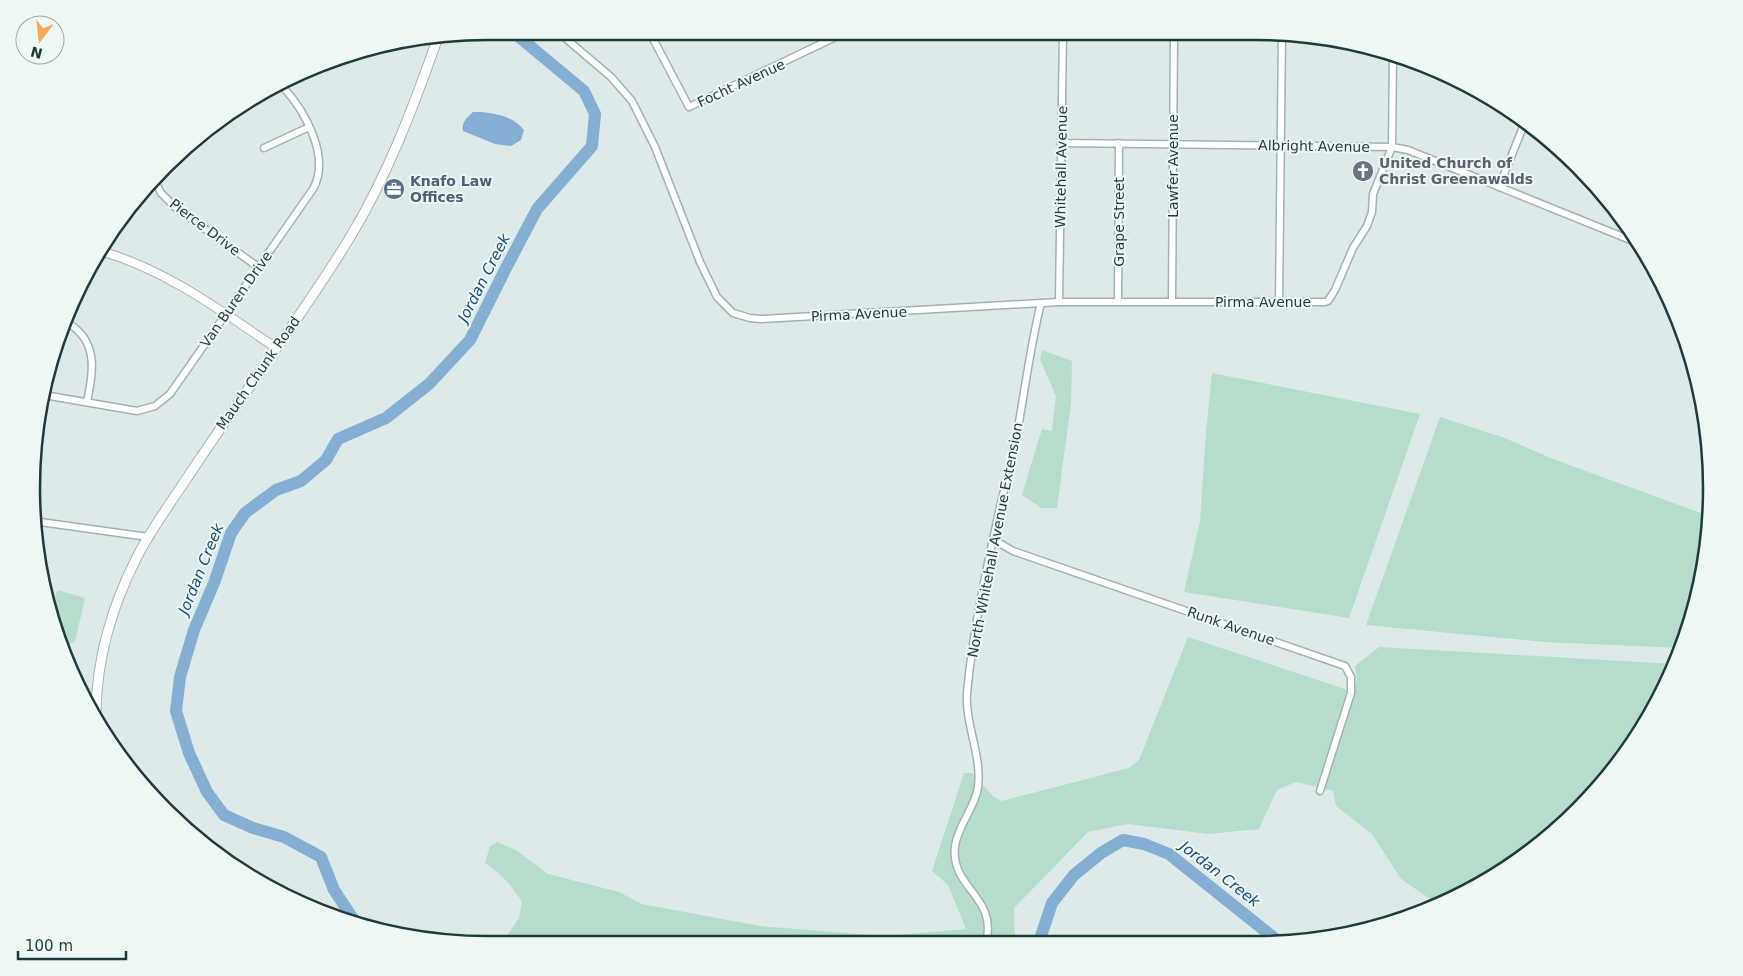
<svg xmlns="http://www.w3.org/2000/svg" width="1743" height="976" font-family="'DejaVu Sans',sans-serif">
  <style>
    .green { fill: #b6ddcc }
    .water { fill: #84afd2 }
    .lines { fill: none; stroke-linecap: round; stroke-linejoin: round }
    .river { stroke: #84afd2; stroke-width: 12 }
    .minor-casing { stroke: #a1b2b1; stroke-width: 9 }
    .tertiary-casing { stroke: #a1b2b1; stroke-width: 10 }
    .secondary-casing { stroke: #9db6b5; stroke-width: 11 }
    .minor { stroke: #fff; stroke-width: 6 }
    .tertiary { stroke: #fff; stroke-width: 8 }
    .secondary { stroke: #fff; stroke-width: 9 }
    .labels { text-anchor: middle; stroke-width: 4; stroke-linejoin: round; paint-order: stroke }
    .street-label { font-size: 14px; fill: #1f3a3b; stroke: #eff7f5 }
    .worship-label { font-size: 14px; font-weight: bold; fill: #5b616d; stroke: #eff7f5; text-anchor: start }
    .service-label { font-size: 14px; font-weight: bold; fill: #4e5e75; stroke: #eff7f5; text-anchor: start }
    .water-label { font-size: 15px; font-style: italic; fill: #184c78; stroke: #eff7f5 }
    .rim { fill: none; stroke: #1f3a3b; stroke-width: 2.5 }
  </style>
  <rect width="100%" height="100%" fill="#deeae9"/>
  <!-- green -->
  <g class="green">
    <polygon points="1042,350 1072,361 1071,403 1057,508 1041,508 1022,495 1042,429 1052,431 1056,396 1040,359"/>
    <polygon points="1212,373 1420,414 1349,618 1184,592 1200,521 1206,431"/>
    <polygon points="1440,417 1505,438 1553,459 1709,516 1708,548 1687,635 1681,648 1544,642 1366,625"/>
    <polygon points="58,590 85,598 75,642 62,646 52,601"/>
    <path d="M1188,637L1354,692L1357,681L1355,666L1379,647L1674,664L1650,717L1578,811L1509,868L1436,903L1401,879L1372,834L1336,806L1333,791L1296,782L1277,790L1259,829L1209,834L1128,824L1088,832L1014,908L1015,942L501,944L519,918L522,902C512,886 501,873 485,863L490,846L497,842L516,850L548,874L619,892L642,904L760,926L885,936L966,929L948,885L932,871L964,773H972L994,797L1002,801L1129,768L1139,760Z"/>
  </g>
  <!-- water -->
  <path class="water" d="M473,112C490,111 514,116 524,130L521,140L511,146L495,144L463,131C461,123 467,117 473,112Z"/>
  <g class="lines">
    <!-- river -->
    <g class="river">
      <polyline points="356,923 334,890 321,857 284,837 253,828 224,815 207,792 189,753 176,711 180,677 194,630 214,583 231,533 245,513 276,490 301,481 326,460 338,439 386,418 429,384 470,340 506,268 537,209 592,146 595,114 584,91 512,31"/>
      <polyline points="1039,942 1052,903 1074,875 1101,853 1123,840 1144,844 1169,854 1278,941"/>
    </g>
    <!-- minor casing -->
    <g class="minor-casing">
      <g id="minor">
        <polyline points="557,31 611,77 632,101 655,147 700,262 717,297 733,313 750,318 761,319 1059,302 1325,302 1328,301 1335,290 1353,248 1367,226 1372,212 1373,194 1392,147 1393,55"/>
        <polyline points="649,31 689,107 846,32"/>
        <polyline points="1061,143 1392,147 1408,150 1638,243"/>
        <polyline points="264,148 309,127"/>
        <polyline points="156,183 161,193 176,208 258,267"/>
        <polyline points="1499,187 1525,122"/>
        <polyline points="1118,301 1119,143"/>
        <polyline points="1172,301 1174,32"/>
        <polyline points="1059,302 1063,32"/>
        <polyline points="1279,302 1282,32"/>
        <path d="M68,323C99,342 93,372 87,402"/>
        <path d="M44,395L137,411L155,406L170,394L313,189C331,157 305,111 283,87"/>
        <polyline points="33,521 148,537"/>
        <polyline points="994,540 1013,551 1345,666 1351,677 1351,693 1320,791"/>
        <path d="M986,942C998,896 950,889 955,846C958,825 975,808 978,787C982,755 965,725 967,693C973,629 987,566 1001,503C1004,489 1009,474 1012,459C1023,408 1028,355 1041,303"/>
      </g>
    </g>
    <!-- tertiary casing -->
    <g class="tertiary-casing">
      <path id="tertiary" d="M101,251C166,270 220,310 276,348"/>
    </g>
    <!-- secondary casing -->
    <g class="secondary-casing">
      <path id="secondary" d="M96,711C97,658 113,604 137,557C154,524 177,494 197,463C247,388 302,316 349,239C387,177 413,108 437,40"/>
    </g>
    <!-- minor -->
    <use href="#minor" class="minor"/>
    <!-- tertiary -->
    <use href="#tertiary" class="tertiary"/>
    <!-- secondary -->
    <use href="#secondary" class="secondary"/>
  </g>
  <!-- icons -->
  <defs>
    <g id="church-disc" transform="scale(1.125)"><circle r="9.5" fill="#6b7280" stroke="#eff7f5"/><path d="M-1.2-6h2.4v3.5h3.3v2.4h-3.3V6h-2.4V-.1h-3.3v-2.4h3.3Z" fill="#fff"/></g>
    <g id="office-disc" transform="scale(1.125)"><circle r="9.5" fill="#5c6f8a" stroke="#eff7f5"/><path d="M-6-3h4V-5.5h4V-3h4V5H-6ZM-1-4.5V-3h2v-1.5ZM-6 0V1H6V0Z" fill="#fff"/></g>
  </defs>
  <g fill-rule="evenodd">
    <use href="#church-disc" x="1363" y="171"/>
    <use href="#office-disc" x="394" y="189"/>
  </g>
  <g class="labels">
    <!-- street labels -->
    <g class="street-label">
      <text transform="translate(741 83) rotate(-25)" y="5">Focht Avenue</text>
      <text transform="translate(1314 146) rotate(1)" y="5">Albright Avenue</text>
      <text transform="translate(1173 166) rotate(-90)" y="5">Lawfer Avenue</text>
      <text transform="translate(1061 167) rotate(-89)" y="5">Whitehall Avenue</text>
      <text transform="translate(1119 222) rotate(-90)" y="5">Grape Street</text>
      <text transform="translate(205 227) rotate(37)" y="5">Pierce Drive</text>
      <text transform="translate(236 299) rotate(-55)" y="5">Van Buren Drive</text>
      <text x="1263" y="307">Pirma Avenue</text>
      <text transform="translate(859 314) rotate(-3)" y="5">Pirma Avenue</text>
      <text transform="translate(258 373) rotate(-55)" y="5">Mauch Chunk Road</text>
      <text transform="translate(995 540) rotate(-79)" y="5">North Whitehall Avenue Extension</text>
      <text transform="translate(1231 626) rotate(19)" y="5">Runk Avenue</text>
    </g>
    <!-- worship labels -->
    <g class="worship-label">
      <text x="1379" y="168">United Church of<tspan x="1379" dy="16">Christ Greenawalds</tspan></text>
    </g>
    <!-- service labels -->
    <g class="service-label">
      <text x="410" y="186">Knafo Law<tspan x="410" dy="16">Offices</tspan></text>
    </g>
    <!-- water labels -->
    <g class="water-label">
      <text transform="translate(484 278) rotate(-63)" y="5">Jordan Creek</text>
      <text transform="translate(201 569) rotate(-68)" y="5">Jordan Creek</text>
      <text transform="translate(1220 874) rotate(38)" y="5">Jordan Creek</text>
    </g>
  </g>
  <!-- crop -->
  <path d="M0 0H1743V976H0ZM488 40H1255A448 448 0 0 1 1703 488V488A448 448 0 0 1 1255 936H488A448 448 0 0 1 40 488V488A448 448 0 0 1 488 40Z" fill="#eff7f5" fill-rule="evenodd"/>
  <path class="rim" d="M488 40H1255A448 448 0 0 1 1703 488V488A448 448 0 0 1 1255 936H488A448 448 0 0 1 40 488V488A448 448 0 0 1 488 40Z"/>
  <!-- north arrow -->
  <g transform="translate(40 40) rotate(195)"><circle r="24" fill="#eff7f5" stroke="#9cabab"/>
  <path d="M0-4L9 19L0 12L-9 19Z" fill="#f6a951"/>
  <text y="-8" font-size="14" font-weight="bold" text-anchor="middle" fill="#1f3a3b">N</text>
  </g>
  <!-- scale -->
  <path d="M18 951v8h108v-8" fill="none" stroke="#1f3a3b" stroke-width="2.5"/>
  <text x="25" y="951" font-size="15" fill="#1f3a3b" stroke="#eff7f5" stroke-width="4" paint-order="stroke">100 m</text>
</svg>
